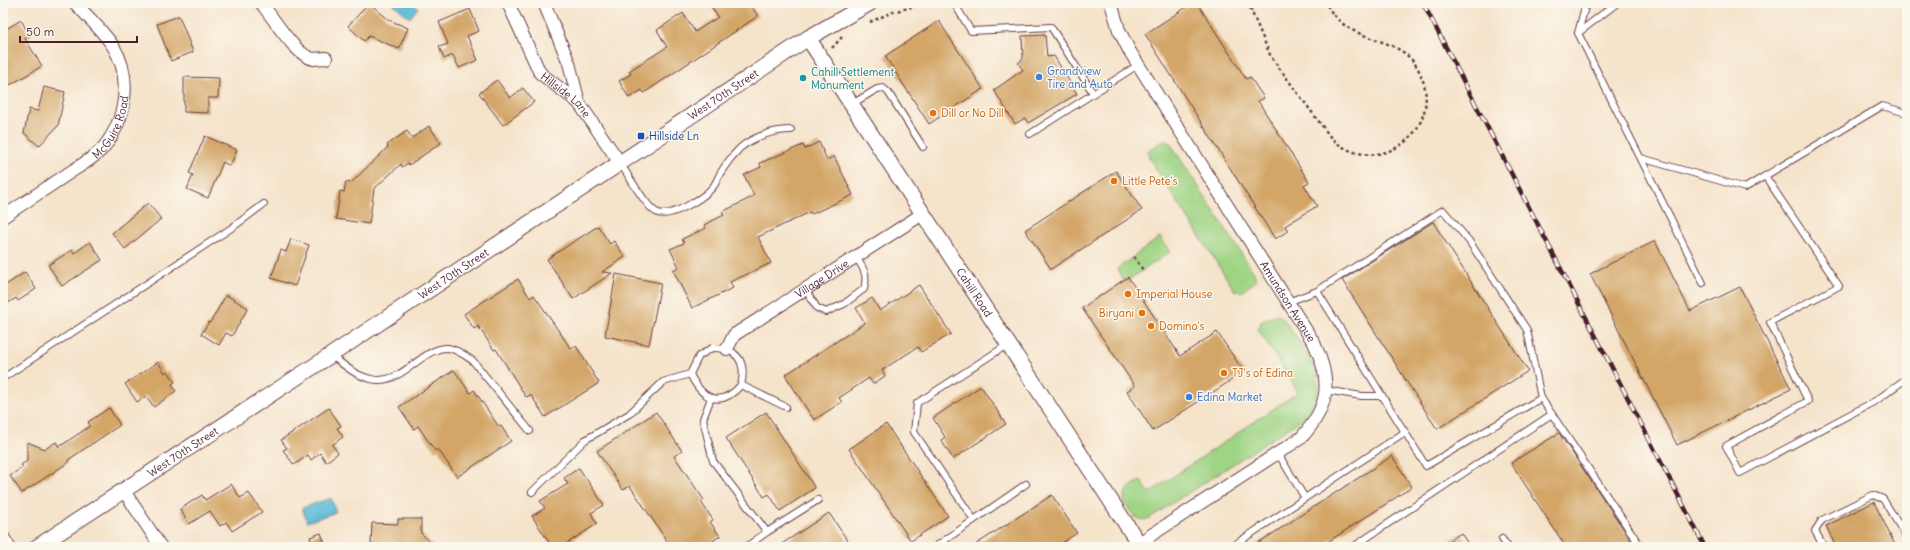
<svg xmlns="http://www.w3.org/2000/svg" width="1910" height="550" font-family="Delius,sans-serif">
  <style>
    .green { fill: #9fd485; stroke: #747a58 }
    .water { fill: #59bad8; stroke: #526c82 }
    .building { fill: #d3a667 }
    .lines { fill: none; stroke-linecap: round; stroke-linejoin: round }
    .service-casing { stroke: #643c43; stroke-width: 8 }
    .minor-casing { stroke: #643c43; stroke-width: 14 }
    .tertiary-casing { stroke: #643c43; stroke-width: 17 }
    .path { stroke: #643c43; stroke-width: 2.5; stroke-dasharray: 3 3; stroke-linecap: butt }
    .service { stroke: #fff; stroke-width: 6 }
    .minor { stroke: #fff; stroke-width: 12 }
    .tertiary { stroke: #fff; stroke-width: 15 }
    .rail-casing { stroke: #4a1f2b; stroke-width: 4.5 }
    .rail { stroke: #fbf7ec; stroke-width: 3; stroke-dasharray: 9; stroke-linecap: butt }
    .shop-dot { fill: #3f7fe0; stroke: #fbf7ec; stroke-width: 1.5 }
    .culture-dot { fill: #0f9aa8; stroke: #fbf7ec; stroke-width: 1.5 }
    .food-dot { fill: #e8710a; stroke: #fbf7ec; stroke-width: 1.5 }
    .transit-dot { fill: #1a4fb4; stroke: #fbf7ec; stroke-width: 1.5 }
    .labels { text-anchor: middle; stroke-width: 3; stroke-linejoin: round; paint-order: stroke }
    .shop-label { font-size: 11px; fill: #366cbe; stroke: #fbf7ec; text-anchor: start }
    .culture-label { font-size: 11px; fill: #0d838f; stroke: #fbf7ec; text-anchor: start }
    .street-label { font-size: 11px; fill: #4a1f2b; stroke: #fbf7ec }
    .food-label { font-size: 11px; fill: #c56008; stroke: #fbf7ec; text-anchor: start }
    .transit-label { font-size: 11px; fill: #164399; stroke: #fbf7ec; text-anchor: start }
  </style>
  <rect width="100%" height="100%" fill="#fbf7ec"/>
  <filter id="ink" filterUnits="userSpaceOnUse"><feTurbulence type="fractalNoise" baseFrequency=".025" numOctaves="2"/><feDisplacementMap in="SourceGraphic" scale="8" xChannelSelector="R" yChannelSelector="G"/><feConvolveMatrix kernelMatrix="1 2 1 2 8 2 1 2 1" color-interpolation-filters="sRGB"/></filter>
  <filter id="wash" filterUnits="userSpaceOnUse"><feTurbulence type="fractalNoise" baseFrequency=".012" numOctaves="4" result="noise"/><feDisplacementMap in="SourceGraphic" scale="16" xChannelSelector="R" yChannelSelector="G"/><feGaussianBlur stdDeviation="0.9" result="paint"/><feColorMatrix in="noise" values="0 0 0 0 0 0 0 0 0 0 0 0 0 0 0 0 0 1.4 0 .05"/><feComposite in="paint" operator="in"/></filter>
  <g filter="url(#wash)">
    <rect width="100%" height="100%" fill="#f5e3ca"/>
    <!-- green -->
    <g class="green">
      <polygon points="1165,141 1170,143 1254,273 1256,281 1241,292 1235,291 1149,158 1148,151 1161,142"/>
      <polygon points="1160,237 1170,252 1129,280 1123,280 1117,269"/>
      <path d="M1276,314L1283,318C1304,350 1339,386 1301,420L1148,519C1135,522 1130,511 1124,501C1124,489 1132,486 1141,480L1149,493L1298,392L1258,329L1261,322Z"/>
    </g>
    <!-- water -->
    <g class="water">
      <polygon points="392,3 412,3 418,8 410,18"/>
      <polygon points="331,498 336,512 307,522 302,508"/>
    </g>
    <g id="blocks">
      <!-- building -->
      <g class="building">
        <polygon points="369,3 389,20 408,28 399,49 369,36 364,41 348,26"/>
        <polygon points="709,3 749,3 758,16 644,93 642,90 629,98 619,81 631,74 629,71 667,47 657,30 683,13 695,32 718,17"/>
        <polygon points="1193,3 1197,3 1246,79 1250,77 1264,98 1258,101 1309,182 1304,185 1317,206 1285,226 1288,231 1275,239 1145,34"/>
        <polygon points="470,9 479,31 467,36 478,60 459,68 453,55 444,59 439,47 448,44 439,22"/>
        <polygon points="179,16 193,52 171,61 157,24"/>
        <polygon points="21,20 30,36 25,39 42,66 10,85 3,74 3,31"/>
        <polygon points="939,21 983,89 929,124 885,56"/>
        <polygon points="1045,35 1047,57 1054,56 1077,94 1028,123 1025,118 1015,124 994,90 1023,70 1018,63 1023,59 1022,36"/>
        <polygon points="184,77 219,78 218,98 208,98 208,113 184,112"/>
        <polygon points="497,80 510,98 523,88 534,102 503,125 479,93"/>
        <polygon points="44,87 65,92 58,126 39,146 24,133 29,109 38,111"/>
        <polygon points="429,126 441,143 409,165 408,163 402,167 401,164 374,189 369,224 336,219 340,191 344,192 346,182 351,183 388,147 387,145 407,131 412,138"/>
        <polygon points="205,136 237,150 230,166 223,162 208,198 187,189 193,175 189,173"/>
        <polygon points="819,142 827,160 834,156 853,195 812,214 810,212 758,237 771,263 730,282 733,288 692,308 673,270 679,267 670,249 684,243 682,239 706,228 704,225 724,215 722,212 754,196 744,175 761,167 760,163 803,145 805,149"/>
        <polygon points="1116,171 1142,210 1051,269 1025,230"/>
        <polygon points="148,203 161,219 125,249 112,233"/>
        <polygon points="1433,222 1528,371 1437,429 1342,280"/>
        <polygon points="598,226 610,244 614,241 625,257 602,272 612,273 573,299 547,259"/>
        <polygon points="291,239 309,245 295,286 271,278 281,250 286,252"/>
        <polygon points="1655,241 1690,311 1740,287 1791,389 1677,445 1590,274"/>
        <polygon points="90,242 102,260 62,286 48,265 72,250 74,253"/>
        <polygon points="25,272 36,289 18,301 16,298 3,306 3,287"/>
        <polygon points="616,274 661,283 649,345 605,336"/>
        <polygon points="1128,277 1180,356 1217,332 1244,372 1153,431 1127,391 1135,386 1082,308"/>
        <polygon points="518,279 530,298 534,295 571,349 576,346 599,383 545,417 531,395 526,397 496,349 494,350 478,326 474,329 464,314"/>
        <polygon points="919,285 951,334 921,352 918,347 882,370 885,376 873,384 869,378 839,398 842,402 814,420 785,375 865,323 856,308 872,298 880,311"/>
        <polygon points="226,295 248,308 232,336 226,333 219,345 201,334 209,322 210,323"/>
        <polygon points="158,362 165,373 168,371 175,382 172,384 176,391 154,407 146,396 137,402 125,384"/>
        <polygon points="454,370 470,393 474,390 499,427 501,426 511,441 457,477 438,449 435,451 418,426 414,429 399,407"/>
        <polygon points="981,386 1006,424 953,459 941,440 945,437 933,418"/>
        <polygon points="109,408 120,425 68,460 69,462 22,493 10,476 23,467 21,465 27,461 27,442 45,449 56,442 59,447 90,426 88,422"/>
        <polygon points="329,408 341,426 337,428 343,437 332,445 338,453 326,462 320,453 311,460 308,455 294,465 283,450 287,448 281,440"/>
        <polygon points="656,412 682,451 674,456 704,500 701,502 713,520 710,522 720,536 704,547 671,547 630,486 623,490 597,451"/>
        <polygon points="766,412 815,488 780,511 769,494 764,497 726,438"/>
        <polygon points="886,424 948,516 911,541 849,449"/>
        <polygon points="1559,433 1620,524 1635,547 1566,547 1511,463"/>
        <polygon points="1392,456 1412,487 1320,547 1252,547"/>
        <polygon points="579,468 604,505 591,513 597,524 561,547 552,547 532,516 545,508 540,501 568,484 564,478"/>
        <polygon points="231,484 240,498 249,493 262,512 232,531 226,522 220,526 210,511 189,524 180,509 202,495 205,500"/>
        <polygon points="1052,495 1077,533 1056,547 972,547"/>
        <polygon points="1874,502 1896,547 1836,547 1826,526"/>
        <polygon points="829,513 852,547 777,547"/>
        <polygon points="398,519 421,519 421,533 434,547 380,547 380,545 371,545 372,523 398,524"/>
        <polygon points="321,533 326,547 313,547 310,537"/>
        <polygon points="1461,533 1470,547 1439,547"/>
      </g>
    </g>
  </g>
  <g filter="url(#ink)">
    <use href="#blocks" fill-opacity="0" stroke="#643c43" stroke-width="1"/>
    <g class="lines">
      <!-- service casing -->
      <g class="service-casing">
        <g id="service">
          <polyline points="954,3 971,31 1051,27 1093,93"/>
          <polyline points="1586,3 1578,33 1703,283"/>
          <polyline points="1578,33 1617,3"/>
          <polyline points="852,104 877,89 883,88 888,92 923,147"/>
          <polyline points="1030,134 1138,65"/>
          <polyline points="1641,158 1745,188 1882,106 1907,113"/>
          <path d="M620,163C628,174 645,206 656,212C669,220 703,198 712,188C716,184 718,177 721,172C726,164 733,155 740,148C753,137 773,130 791,130"/>
          <polyline points="1765,176 1839,286 1770,322 1808,401 1726,446 1740,473 1877,400 1907,378"/>
          <path d="M805,289L817,308L826,312L844,304L864,289C868,275 864,269 856,257"/>
          <polyline points="1317,291 1443,210 1469,241 1527,330 1541,398"/>
          <polyline points="1288,302 1317,291 1426,466 1541,398 1641,547"/>
          <path d="M712,348C737,347 747,362 741,385C720,409 702,399 690,374L699,356Z"/>
          <path d="M332,356C344,365 356,376 371,379C402,387 421,347 448,348C457,349 466,356 473,361L530,431"/>
          <polyline points="3,378 233,227 264,204"/>
          <polyline points="741,385 786,407"/>
          <polyline points="1325,390 1362,396 1382,396"/>
          <polyline points="711,398 703,419 713,461 767,532 746,547"/>
          <polyline points="1277,452 1305,498"/>
          <polyline points="532,492 585,440 629,414 663,382 690,374"/>
          <polyline points="974,520 914,432 917,403 1007,345"/>
          <polyline points="767,532 818,500"/>
          <polyline points="1502,539 1508,547"/>
          <polyline points="935,547 1026,484"/>
          <polyline points="1231,547 1405,432"/>
          <polyline points="1353,547 1552,414"/>
          <polyline points="1824,547 1815,531 1822,520 1873,495 1883,499 1907,538"/>
        </g>
      </g>
      <!-- minor casing -->
      <g class="minor-casing">
        <g id="minor">
          <path d="M261,3C273,17 296,57 314,59C317,59 322,58 326,58"/>
          <path id="s1" d="M508,3L540,73L579,103L620,163"/>
          <polyline points="544,3 569,63 579,103"/>
          <path id="s2" d="M1111,3L1119,30L1129,50L1314,343C1332,381 1330,406 1301,438L1139,543"/>
          <path id="s3" d="M3,217C25,202 47,188 69,173C80,166 94,158 103,148C126,120 133,78 113,46C102,30 88,17 75,3"/>
          <path id="s4" d="M727,349L734,335L924,213"/>
          <polyline points="124,491 161,547"/>
          <polyline points="3,537 9,547"/>
        </g>
      </g>
      <!-- tertiary casing -->
      <g class="tertiary-casing">
        <g id="tertiary">
          <path id="s5" d="M808,38L1141,547"/>
          <path id="s6" d="M37,547L331,355L808,38L870,3"/>
        </g>
      </g>
      <!-- path -->
      <g class="path">
        <path d="M1248,3L1271,57L1331,138C1378,182 1446,130 1420,73C1401,30 1349,49 1326,3"/>
        <polyline points="870,22 893,12 926,3"/>
        <polyline points="832,48 842,37"/>
        <polyline points="1134,257 1143,270"/>
      </g>
      <!-- service -->
      <use href="#service" class="service"/>
      <!-- minor -->
      <use href="#minor" class="minor"/>
      <!-- tertiary -->
      <use href="#tertiary" class="tertiary"/>
      <!-- rail casing -->
      <g class="rail-casing">
        <polyline id="rail" points="1423,3 1705,547"/>
      </g>
      <!-- rail -->
      <use href="#rail" class="rail"/>
    </g>
  </g>
  <!-- markers -->
  <g class="shop-dot">
    <circle cx="1039" cy="77" r="4"/>
    <circle cx="1189" cy="397" r="4"/>
  </g>
  <circle class="culture-dot" cx="803" cy="78" r="4"/>
  <g class="food-dot">
    <circle cx="933" cy="113" r="4"/>
    <circle cx="1114" cy="181" r="4"/>
    <circle cx="1128" cy="294" r="4"/>
    <circle cx="1142" cy="313" r="4"/>
    <circle cx="1151" cy="326" r="4"/>
    <circle cx="1224" cy="373" r="4"/>
  </g>
  <rect class="transit-dot" x="637" y="132" width="8" height="8" rx="2"/>
  <g class="labels">
    <!-- shop labels -->
    <g class="shop-label">
      <text x="1047" y="75">Grandview<tspan x="1047" dy="13">Tire and Auto</tspan></text>
      <text x="1197" y="401">Edina Market</text>
    </g>
    <!-- culture labels -->
    <g class="culture-label">
      <text x="811" y="76">Cahill Settlement<tspan x="811" dy="13">Monument</tspan></text>
    </g>
    <!-- street labels -->
    <g class="street-label">
      <text dy="4" stroke="none"><textPath href="#s6" startOffset="822">West 70th Street</textPath></text>
      <text dy="4" stroke="none"><textPath href="#s1" startOffset="111">Hillside Lane</textPath></text>
      <text dy="4" stroke="none"><textPath href="#s3" startOffset="144">McGuire Road</textPath></text>
      <text dy="4" stroke="none"><textPath href="#s6" startOffset="498">West 70th Street</textPath></text>
      <text dy="4" stroke="none"><textPath href="#s4" startOffset="120">Village Drive</textPath></text>
      <text dy="4" stroke="none"><textPath href="#s5" startOffset="304">Cahill Road</textPath></text>
      <text dy="4" stroke="none"><textPath href="#s2" startOffset="348">Amundson Avenue</textPath></text>
      <text dy="4" stroke="none"><textPath href="#s6" startOffset="174">West 70th Street</textPath></text>
    </g>
    <!-- food labels -->
    <g class="food-label">
      <text x="941" y="117">Dill or No Dill</text>
      <text x="1122" y="185">Little Pete's</text>
      <text x="1136" y="298">Imperial House</text>
      <text x="1134" y="317" text-anchor="end">Biryani</text>
      <text x="1159" y="330">Domino's</text>
      <text x="1232" y="377">TJ's of Edina</text>
    </g>
    <!-- transit labels -->
    <g class="transit-label">
      <text x="649" y="140">Hillside Ln</text>
    </g>
  </g>
  <!-- margin -->
  <rect width="1910" height="550" fill="none" stroke="#fbf7ec" stroke-width="16"/>
  <!-- scale -->
  <path d="M20 36v6h117v-6" fill="none" stroke="#4a1f2b" stroke-width="2"/>
  <text x="26" y="36" font-size="12" fill="#4a1f2b" stroke="#fbf7ec" stroke-width="3" paint-order="stroke">50 m</text>
</svg>
